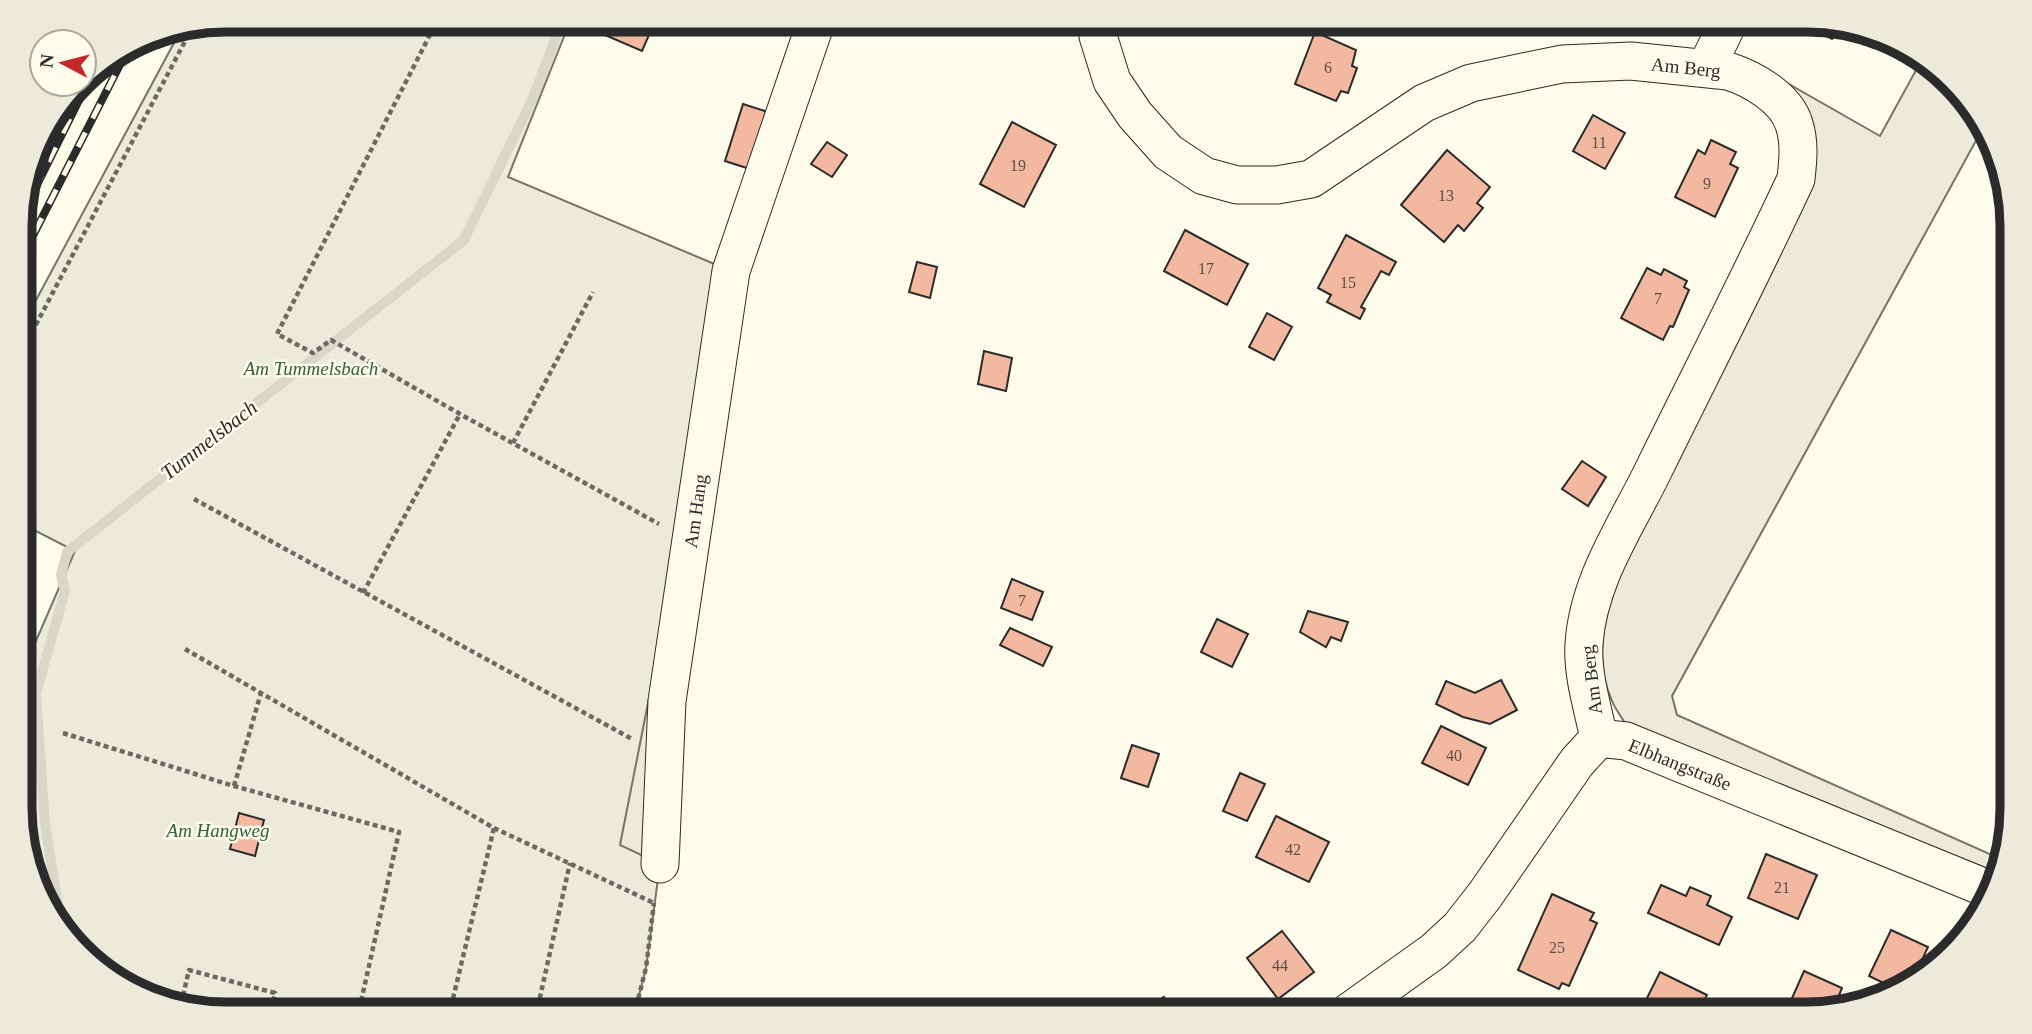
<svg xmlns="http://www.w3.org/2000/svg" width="2032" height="1034" font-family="'Times New Roman',serif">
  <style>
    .green { fill: #ecebdb; stroke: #74746e; stroke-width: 2 }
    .parking { fill: #eceadb; stroke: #74746e; stroke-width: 2 }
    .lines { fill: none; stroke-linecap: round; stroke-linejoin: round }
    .stream { stroke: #d8d7c9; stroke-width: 10 }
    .building { fill: #f2b8a0; stroke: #2b2b2b; stroke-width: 2 }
    .minor-casing { stroke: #2b2b2b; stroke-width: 39 }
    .path { stroke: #6a6964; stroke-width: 4.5; stroke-dasharray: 5 3.5; stroke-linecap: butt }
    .minor { stroke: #fdfbea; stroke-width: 37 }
    .rail-casing { stroke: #2b2b2b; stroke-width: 8 }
    .rail { stroke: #fdfbea; stroke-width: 5; stroke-dasharray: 16; stroke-linecap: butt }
    .labels { text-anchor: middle; stroke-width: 5; stroke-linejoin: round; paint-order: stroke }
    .number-label { font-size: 16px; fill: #5d4e48 }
    .street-label { font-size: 19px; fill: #2b2b2b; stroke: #fdfbea }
    .park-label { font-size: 19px; font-style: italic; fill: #34623c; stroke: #fdfbea }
    .water-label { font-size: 21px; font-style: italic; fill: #2b2b2b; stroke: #fdfbea }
    .rim { fill: none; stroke: #2b2b2b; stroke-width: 9 }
  </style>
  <rect width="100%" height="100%" fill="#fdfbea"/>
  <!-- green -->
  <g class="green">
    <polygon points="226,19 571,19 508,177 731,271 660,864 646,968 634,1015 226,1015 134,993 54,923 21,836 21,671 23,671 75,551 20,523 20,330 182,28"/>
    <path d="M1921,61L1978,111L1984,126L1672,696L1677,715L2001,859L1998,873L1626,725C1622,717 1615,709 1612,701C1591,654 1607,606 1626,561L1796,219L1787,83L1880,136Z"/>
  </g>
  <!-- parking -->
  <polygon class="parking" points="649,698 667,701 660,864 620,845"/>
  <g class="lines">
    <!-- stream -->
    <polyline class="stream" points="62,930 45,824 36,693 65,591 61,575 67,552 464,240 532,100 563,19"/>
  </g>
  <!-- building -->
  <g class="building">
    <polygon points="579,19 656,19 642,51 577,23"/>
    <polygon points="1202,19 1244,19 1238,34"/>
    <polygon points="1274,19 1296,19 1290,33 1271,26"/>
    <polygon points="1793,19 1806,19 1838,27 1832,39"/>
    <polygon points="1315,32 1356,50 1352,66 1357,68 1348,93 1341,91 1336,101 1295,84"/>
    <polygon points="743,104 774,114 756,171 725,161"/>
    <polygon points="1593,115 1625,133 1605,169 1573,151"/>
    <polygon points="1012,122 1056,145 1024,207 980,184"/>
    <polygon points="1711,140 1736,152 1730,164 1738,168 1715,217 1675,197 1698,150 1705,154"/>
    <polygon points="827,142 847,155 832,177 811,164"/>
    <polygon points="1447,150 1490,187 1477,203 1483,208 1464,231 1458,225 1444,242 1401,205"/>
    <polygon points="1185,230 1248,264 1227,305 1164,271"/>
    <polygon points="1346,235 1396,262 1389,275 1381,271 1361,307 1365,309 1360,319 1327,302 1331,295 1318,288"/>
    <polygon points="917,262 937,267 930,298 909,292"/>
    <polygon points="1647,268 1661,275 1664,269 1687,281 1684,287 1689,290 1673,327 1670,326 1663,340 1621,318"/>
    <polygon points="1267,313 1292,327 1274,360 1249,347"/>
    <polygon points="984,351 1012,358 1006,391 978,384"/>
    <polygon points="1582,461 1606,477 1588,506 1562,489"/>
    <polygon points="1012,579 1043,592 1032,620 1001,608"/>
    <polygon points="1308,611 1348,622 1341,641 1331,637 1326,647 1300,632"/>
    <polygon points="1217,619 1248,634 1232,667 1201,652"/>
    <polygon points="1010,628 1052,647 1043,666 1000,645"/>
    <polygon points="1501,680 1517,710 1490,724 1463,717 1436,704 1446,681 1475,693"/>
    <polygon points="1441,726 1486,748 1468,785 1422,763"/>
    <polygon points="1132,745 1159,754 1148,787 1121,778"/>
    <polygon points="1240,773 1265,784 1247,821 1223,811"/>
    <polygon points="239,813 264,820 255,856 230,849"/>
    <polygon points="1276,816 1329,842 1309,882 1256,857"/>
    <polygon points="1766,854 1817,875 1798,919 1748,898"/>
    <polygon points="1661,885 1686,896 1690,887 1711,896 1707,905 1732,917 1719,945 1648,913"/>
    <polygon points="1552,894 1594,913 1590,920 1597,923 1569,986 1562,983 1559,989 1518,970"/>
    <polygon points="1891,930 1928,947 1911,984 1896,989 1869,976"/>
    <polygon points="1282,931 1314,972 1278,999 1247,958"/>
    <polygon points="1804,971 1842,988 1833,1010 1819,1014 1785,1014"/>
    <polygon points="1660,972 1707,995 1697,1014 1639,1014"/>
    <polygon points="1164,997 1175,1014 1136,1015"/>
  </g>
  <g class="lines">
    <!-- minor casing -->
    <g class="minor-casing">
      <g id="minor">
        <path d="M1097,19L1098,36L1112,81L1135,115L1168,152L1204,176L1237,185H1277L1311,179L1424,103L1471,83L1562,64L1631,61L1728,71C1753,79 1786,98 1794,124C1800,142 1798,161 1796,179C1750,278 1700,375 1652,473C1625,528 1588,581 1584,644C1582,675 1593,709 1599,738"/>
        <polyline points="1706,68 1730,19"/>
        <polyline points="1599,738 1626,741 1993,891"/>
        <polyline points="660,864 667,701 731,271 817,19"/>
        <polyline points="1346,1014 1434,951 1460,927 1485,895 1577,762 1599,738"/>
      </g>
    </g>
    <!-- path -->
    <g class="path">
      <polyline points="438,19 277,334 313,353 331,340 460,414 659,524"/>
      <polyline points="20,355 193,26"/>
      <polyline points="513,443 593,292"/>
      <polyline points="194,499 632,739"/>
      <polyline points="363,593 460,414"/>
      <polyline points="185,649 494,828 654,903"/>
      <polyline points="63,733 234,786 399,832 358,1015"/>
      <polyline points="234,786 261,693"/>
      <polyline points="181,1004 189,970 275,993 270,1015"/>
      <polyline points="449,1015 494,828"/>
      <polyline points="536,1015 570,863"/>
      <polyline points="634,1015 646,968 654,903"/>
    </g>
    <!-- minor -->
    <use href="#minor" class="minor"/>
    <!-- rail casing -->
    <g class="rail-casing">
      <g id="rail">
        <polyline points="20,219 96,66"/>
        <polyline points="20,261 130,45"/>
      </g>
    </g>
    <!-- rail -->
    <use href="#rail" class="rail"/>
  </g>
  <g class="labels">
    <!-- number labels -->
    <g class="number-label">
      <text x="1328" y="73">6</text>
      <text x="1599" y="148">11</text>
      <text x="1018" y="171">19</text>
      <text x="1707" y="189">9</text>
      <text x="1446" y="201">13</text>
      <text x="1206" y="274">17</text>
      <text x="1348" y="288">15</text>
      <text x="1658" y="304">7</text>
      <text x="1022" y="606">7</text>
      <text x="1454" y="761">40</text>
      <text x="1293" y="855">42</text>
      <text x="1782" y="893">21</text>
      <text x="1557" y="953">25</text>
      <text x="1280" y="971">44</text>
    </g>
    <!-- street labels -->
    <g class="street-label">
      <text transform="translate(1686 67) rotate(6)" y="7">Am Berg</text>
      <text transform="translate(695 511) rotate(-82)" y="7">Am Hang</text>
      <text transform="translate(1591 680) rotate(-97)" y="7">Am Berg</text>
      <text transform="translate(1680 764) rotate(22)" y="7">Elbhangstraße</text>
    </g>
    <!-- park labels -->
    <g class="park-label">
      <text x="311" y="375">Am Tummelsbach</text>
      <text x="218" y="837">Am Hangweg</text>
    </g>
    <!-- water labels -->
    <g class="water-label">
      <text transform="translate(209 440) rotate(-38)" y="7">Tummelsbach</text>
    </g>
  </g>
  <!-- crop -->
  <path d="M0 0H2032V1034H0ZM226 32H1806A194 194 0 0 1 2000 226V808A194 194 0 0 1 1806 1002H226A194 194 0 0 1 32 808V226A194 194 0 0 1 226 32Z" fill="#eceadb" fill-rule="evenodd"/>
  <path class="rim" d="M226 32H1806A194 194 0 0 1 2000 226V808A194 194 0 0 1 1806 1002H226A194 194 0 0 1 32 808V226A194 194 0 0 1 226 32Z"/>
  <!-- north arrow -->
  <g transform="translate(63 63) rotate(277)"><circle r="33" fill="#fdfbea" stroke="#a9a89e" stroke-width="2"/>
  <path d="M0-5L12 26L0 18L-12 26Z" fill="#c62828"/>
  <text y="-10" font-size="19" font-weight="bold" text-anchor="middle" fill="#2b2b2b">N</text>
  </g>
</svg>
